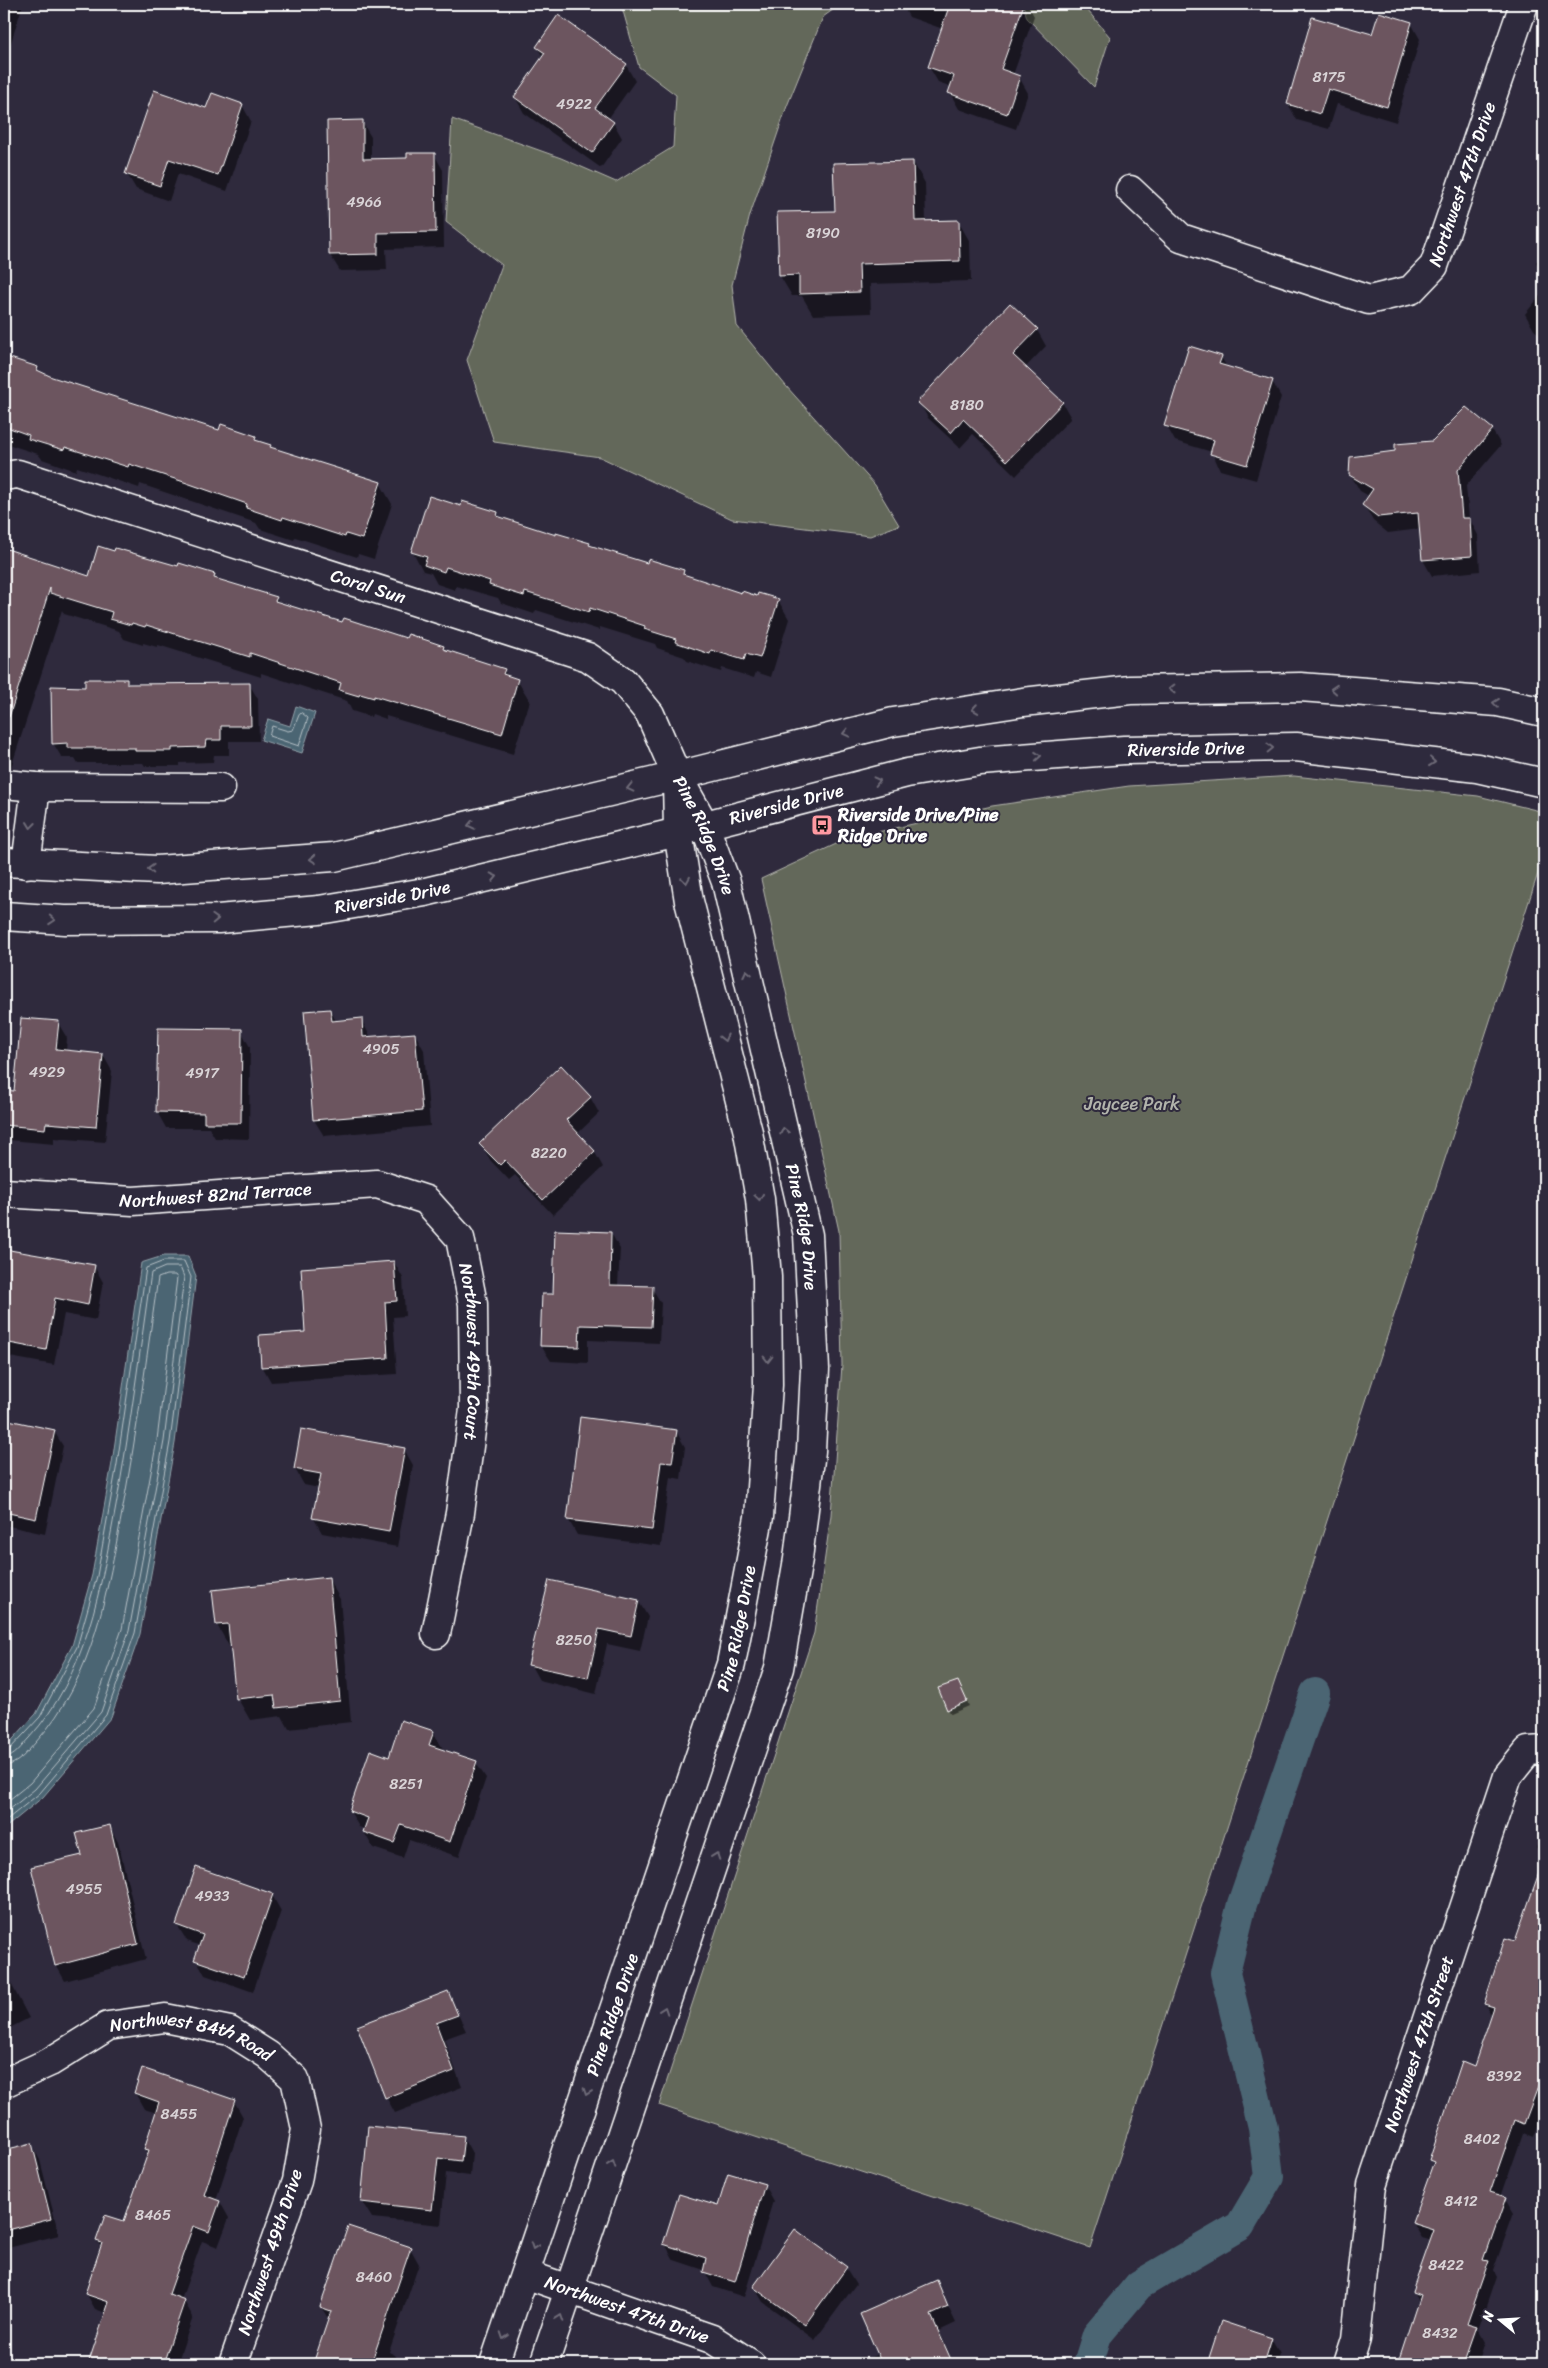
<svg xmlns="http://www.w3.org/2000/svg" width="1548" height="2368" font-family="Sriracha,sans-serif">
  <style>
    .green { fill: #64685a; stroke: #b2b4ac }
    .water { fill: #4b6573; stroke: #93a3ab }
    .shadow { fill: #0007 }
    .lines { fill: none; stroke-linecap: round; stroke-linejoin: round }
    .shore { stroke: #b7c1c7; stroke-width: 1 }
    .canal { stroke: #4b6573; stroke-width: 30 }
    .building { fill: #6c545f; stroke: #fff }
    .minor-casing { stroke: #fff; stroke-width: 31 }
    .minor { stroke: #2f2a3d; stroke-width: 28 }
    .oneway { stroke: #6d6a77 }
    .labels { text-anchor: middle; stroke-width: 4; stroke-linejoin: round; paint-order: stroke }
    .number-label { font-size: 15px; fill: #dad4d7 }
    .street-label { font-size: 18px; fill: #fff; stroke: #2f2a3d }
    .poi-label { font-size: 18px; font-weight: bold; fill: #fff; stroke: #2f2a3d; text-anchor: start }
    .park-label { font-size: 18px; fill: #b2b4ac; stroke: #2f2a3d }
  </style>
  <rect width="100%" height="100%" fill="#2f2a3d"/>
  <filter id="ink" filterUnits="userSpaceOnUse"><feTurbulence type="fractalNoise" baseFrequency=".02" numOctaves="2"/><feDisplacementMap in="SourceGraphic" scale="10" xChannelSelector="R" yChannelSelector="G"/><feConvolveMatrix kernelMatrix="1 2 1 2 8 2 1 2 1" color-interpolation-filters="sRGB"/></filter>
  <g filter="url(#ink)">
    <!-- green -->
    <g class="green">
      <polygon points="621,4 841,4 823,17 787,106 750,215 732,285 737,326 786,386 875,485 899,525 870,536 732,519 600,457 494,442 467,360 502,265 446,222 452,119 561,158 616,182 673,147 676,95 639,67"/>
      <polygon points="1023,4 1082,4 1110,37 1094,87 1027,18"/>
      <polygon points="1294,776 1478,796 1544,812 1544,855 1090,2248 659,2105 814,1633 831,1515 842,1365 839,1231 761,879 847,839 992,806 1129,786"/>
    </g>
    <!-- water -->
    <g class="water">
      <polygon points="296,706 315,713 302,753 261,740 268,719 290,726"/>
      <polygon points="163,1256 188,1256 196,1276 175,1443 140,1634 111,1717 43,1797 4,1829 4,1749 36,1714 72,1646 92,1575 112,1463 141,1263"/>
    </g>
    <!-- shadow -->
    <g class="shadow">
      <polygon points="4,4 23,4 4,65"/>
      <polygon points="902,4 1027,4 1034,16 1013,75 1019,77 1028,93 1016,129 959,109 950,93 952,87 938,82 929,67 943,29 909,17"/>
      <polygon points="1411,23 1420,39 1396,122 1337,104 1329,129 1297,120 1288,104 1373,36"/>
      <polygon points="537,47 626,65 635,81 608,119 613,122 622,138 601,168 524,113 515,97 543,57"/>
      <polygon points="242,105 251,121 227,191 178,174 169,201 136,189 127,174 207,109"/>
      <polygon points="328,122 362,122 371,137 371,160 408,159 434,154 443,170 444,247 386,249 387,270 340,271 330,255"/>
      <polygon points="913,162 925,183 926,222 958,221 970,242 971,281 870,284 871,313 813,315 802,296 792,296 780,276 836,212"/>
      <polygon points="1544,252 1544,277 1536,262"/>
      <polygon points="1544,291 1544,338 1534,330 1525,314"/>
      <polygon points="1010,305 1037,330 1046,346 1025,368 1062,402 1071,418 1016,476 973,434 960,448 928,418 919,402"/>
      <polygon points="4,357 37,368 40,373 220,431 255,437 258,442 271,448 380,483 392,504 374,559 358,554 357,557 295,537 294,540 260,529 256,523 197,503 140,484 139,488 77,467 76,471 42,459 38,454 4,443"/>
      <polygon points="1221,357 1227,367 1272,381 1281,397 1256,480 1220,470 1212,452 1175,441 1166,425"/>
      <polygon points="1492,430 1501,445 1466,486 1469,518 1478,535 1480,571 1432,576 1423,560 1420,529 1388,533 1373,521 1364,505 1369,496 1360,491 1350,474 1396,452"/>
      <polygon points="462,508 497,513 500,518 556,537 589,544 591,547 647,565 683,571 686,576 742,594 778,600 789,619 771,677 756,672 754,678 722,668 721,672 687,661 684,657 657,648 655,644 600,627 599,630 536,610 534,614 501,603 498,598 456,586 455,590 437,584 431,573 423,571 413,552"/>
      <polygon points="4,549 89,577 179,568 180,565 215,576 217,580 276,598 279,604 343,624 443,647 446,651 504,670 508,677 517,680 530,701 513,754 386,716 386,719 372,714 371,717 352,711 347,701 261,673 261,677 158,645 157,647 143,643 143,645 124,639 119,631 64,614 62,610 8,777 4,776"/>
      <polygon points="126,680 129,685 249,684 258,699 259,741 229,741 229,755 214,755 213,762 180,763 180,766 145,766 143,763 78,763 75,758 62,758 53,743 86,688"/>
      <polygon points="330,1010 336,1021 361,1019 371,1038 415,1034 424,1050 430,1126 324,1136 314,1120 305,1012"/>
      <polygon points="58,1023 67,1038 66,1051 103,1055 112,1071 105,1142 54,1138 54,1144 9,1140 4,1132 4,1091 15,1092"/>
      <polygon points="241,1031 250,1047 249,1139 215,1138 209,1128 166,1128 157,1112"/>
      <polygon points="590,1097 599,1113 577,1134 594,1151 603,1167 553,1215 515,1175 509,1180 490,1160 481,1144"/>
      <polygon points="611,1233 620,1249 618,1286 652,1288 661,1303 659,1343 588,1340 588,1363 551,1361 541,1346 554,1296"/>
      <polygon points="4,1250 94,1266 103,1282 96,1320 64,1314 54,1365 4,1356"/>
      <polygon points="394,1262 403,1278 405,1316 393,1317 397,1374 271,1382 262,1366"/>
      <polygon points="4,1420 54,1431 63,1446 45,1534 4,1525"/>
      <polygon points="676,1431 685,1447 681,1479 670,1477 661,1546 577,1535 568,1519"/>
      <polygon points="404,1449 413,1465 397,1547 322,1533 313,1517 319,1488 304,1485 295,1469"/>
      <polygon points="328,1578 340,1599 351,1722 289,1729 282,1716 250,1720 238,1699 232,1646 229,1646 217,1625 213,1591"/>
      <polygon points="639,1602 648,1617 640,1651 607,1644 596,1694 539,1680 530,1664"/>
      <polygon points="4,1622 10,1633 4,1643"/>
      <polygon points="960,1687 969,1706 951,1714 948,1709"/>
      <polygon points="433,1732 442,1747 441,1750 476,1763 486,1778 459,1857 409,1840 403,1858 373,1848 364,1832 365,1829 359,1827 350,1811"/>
      <polygon points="109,1826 118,1842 146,1959 65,1981 56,1965"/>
      <polygon points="1544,1826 1544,2107 1533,2138 1523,2134 1501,2197 1505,2198 1514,2213 1493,2271 1496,2277 1478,2330 1485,2343 1478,2364 1399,2364 1419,2302 1413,2292 1432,2241 1422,2238 1413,2223 1434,2166 1431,2160 1475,2068 1492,2016 1485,2004 1505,1939 1515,1943 1544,1862 1536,1848"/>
      <polygon points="272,1895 281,1911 253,1992 205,1975 196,1959 201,1946 187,1941 177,1925"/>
      <polygon points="4,1970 29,2018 4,2031"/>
      <polygon points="448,1993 466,2031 444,2039 462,2087 395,2113 386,2097"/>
      <polygon points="135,2093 234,2101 243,2117 216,2200 220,2202 229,2218 218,2247 202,2241 181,2300 184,2301 193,2317 177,2364 89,2364 106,2313 95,2309 86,2293 102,2249 97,2241 125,2223 149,2155 145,2148 157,2113 144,2109"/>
      <polygon points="463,2137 472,2153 470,2176 446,2173 441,2225 372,2218 362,2202"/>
      <polygon points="31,2144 40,2160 59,2235 4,2249 4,2151"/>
      <polygon points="764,2185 773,2201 744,2297 713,2287 704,2270 674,2260 665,2244 719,2208"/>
      <polygon points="795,2230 846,2268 856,2284 815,2340 763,2302 754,2287"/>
      <polygon points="410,2248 419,2264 389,2352 395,2355 401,2364 314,2364 329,2320 321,2307"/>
      <polygon points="4,2256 10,2281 4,2283"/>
      <polygon points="936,2282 956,2323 939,2331 954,2364 868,2364 866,2359 879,2354"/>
      <polygon points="1221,2323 1271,2339 1280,2354 1279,2357 1295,2364 1208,2364"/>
      <polygon points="1544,2348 1544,2364 1540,2364 1539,2363"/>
    </g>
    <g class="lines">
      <!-- shore -->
      <g class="shore">
        <polygon points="302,713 308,718 299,746 269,736 272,726 288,731 293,730 299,715"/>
        <polyline points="4,1752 9,1750 40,1717 77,1647 97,1576 117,1464 146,1268 164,1261 184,1261 191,1277 170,1442 135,1633 106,1715 40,1793 4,1822"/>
        <path d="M4,1758C15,1758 22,1745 29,1738C87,1675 101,1587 116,1506C130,1429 140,1350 151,1273L165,1267H180L184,1277L164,1441L129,1631L101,1712L35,1789L4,1814"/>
        <path d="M4,1766C18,1765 27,1752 36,1742C94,1678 108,1589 123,1507C137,1431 147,1355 158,1278L166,1275H175L177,1278L157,1440L122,1629L94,1708L30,1783L4,1804"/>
      </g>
      <!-- canal -->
      <polyline class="canal" points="1088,2364 1097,2335 1139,2285 1240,2226 1269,2177 1263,2128 1225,1973 1242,1904 1315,1693"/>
    </g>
    <!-- building -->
    <g class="building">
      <polygon points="950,4 1024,4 1001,69 1020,76 1007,114 948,93 954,76 928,67"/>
      <polygon points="1379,12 1412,22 1387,107 1328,89 1320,114 1287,104 1312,17 1372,34"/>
      <polygon points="558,15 627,64 595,108 614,122 592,153 514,97 545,53 536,47"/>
      <polygon points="154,90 206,108 212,93 243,104 218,175 169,159 160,186 125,174"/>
      <polygon points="363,120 363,159 407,158 407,153 435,153 436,232 378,233 378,254 329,255 327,121"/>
      <polygon points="913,161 915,221 959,220 960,261 859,264 860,292 799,294 799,275 779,276 777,212 835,211 833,163"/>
      <polygon points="1010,303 1038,329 1013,355 1063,402 1007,461 963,419 951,433 917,402"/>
      <polygon points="1189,346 1222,356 1219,364 1273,380 1247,465 1210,454 1214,440 1164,426"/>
      <polygon points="4,356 38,367 37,370 52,377 219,430 221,424 256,436 255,440 271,445 270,447 381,482 362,539 346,534 345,537 283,517 282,520 246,508 247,504 184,482 129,464 128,467 65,447 64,450 28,439 29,435 4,426"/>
      <polygon points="1466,407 1493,429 1458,470 1462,518 1470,518 1472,556 1422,560 1418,513 1378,517 1362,505 1373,489 1349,475 1350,457 1395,451 1395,444 1432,441"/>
      <polygon points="429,496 461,506 462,501 498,512 497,516 556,535 556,533 590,543 589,545 647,563 648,559 684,570 683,574 741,593 742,591 757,596 758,593 779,599 760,658 746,654 744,660 711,650 710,654 675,642 676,639 644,629 645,626 590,608 589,612 525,592 524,596 489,585 490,581 446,567 444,572 424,565 427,557 411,552"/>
      <polygon points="98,546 114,551 115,548 178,566 179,563 215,574 214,578 277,597 275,601 342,622 344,618 406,638 408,634 444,646 443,649 505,669 503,674 518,679 502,734 374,696 374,698 360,694 359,696 339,690 341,683 250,653 250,657 146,625 145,627 132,623 131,625 110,619 112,612 50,593 50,588 9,717 4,717 4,548 89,576"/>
      <polygon points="85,679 127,679 127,684 250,683 251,726 221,726 221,740 206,740 205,747 172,748 172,751 135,751 135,748 68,748 68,743 52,744 51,686 85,687"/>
      <polygon points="330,1009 332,1021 362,1018 363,1037 415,1033 422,1111 313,1120 304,1011"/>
      <polygon points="21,1018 59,1021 56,1049 103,1054 96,1127 46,1123 45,1129 4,1125 4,1090 14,1091"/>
      <polygon points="158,1028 242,1029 241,1123 204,1123 204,1113 156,1112"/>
      <polygon points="561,1065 591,1097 566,1120 595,1151 543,1200 505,1160 500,1165 479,1144"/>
      <polygon points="555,1230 611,1232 610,1285 653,1286 651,1327 580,1325 579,1347 540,1346 542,1294 553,1294"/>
      <polygon points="4,1249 95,1265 88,1305 55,1298 46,1350 4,1342"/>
      <polygon points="394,1261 397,1301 385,1302 388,1358 261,1367 259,1335 305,1332 301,1268"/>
      <polygon points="580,1417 677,1430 672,1463 661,1462 652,1530 567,1520"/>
      <polygon points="4,1419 55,1430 36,1519 4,1512"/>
      <polygon points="301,1429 405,1448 389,1532 312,1518 321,1474 294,1469"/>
      <polygon points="329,1577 340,1701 276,1708 274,1695 236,1699 228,1624 216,1625 212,1590"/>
      <polygon points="549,1580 639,1600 631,1636 599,1629 588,1678 528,1665"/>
      <polygon points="958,1681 967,1701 947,1710 938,1688"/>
      <polygon points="401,1720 434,1731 429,1745 477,1761 450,1842 401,1825 394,1843 363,1832 368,1818 349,1811 370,1750 389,1757"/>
      <polygon points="110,1825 138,1944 55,1966 31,1867 82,1855 76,1833"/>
      <polygon points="196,1867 273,1894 244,1977 194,1960 203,1935 176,1925"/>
      <polygon points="1541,1867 1544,1868 1544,2071 1524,2124 1515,2120 1490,2192 1506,2197 1484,2260 1489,2261 1467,2324 1477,2327 1464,2364 1415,2364 1399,2359 1420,2295 1412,2292 1434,2230 1412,2223 1434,2162 1429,2160 1462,2061 1474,2066 1494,2007 1484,2004 1505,1938 1515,1941"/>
      <polygon points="448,1991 458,2015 436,2023 454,2071 385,2098 357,2026"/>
      <polygon points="142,2068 235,2100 204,2195 220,2201 209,2232 193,2226 169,2294 185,2300 163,2364 88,2364 109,2302 85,2294 102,2243 96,2241 105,2215 124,2221 149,2150 144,2149 159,2102 134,2093"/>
      <polygon points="368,2126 464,2136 461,2161 438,2158 432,2210 361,2202"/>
      <polygon points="32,2143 51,2219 4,2231 4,2150"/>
      <polygon points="728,2173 765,2184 735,2282 703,2272 706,2258 663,2244 679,2194 718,2206"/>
      <polygon points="348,2226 411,2247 371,2364 313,2364 331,2311 320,2307"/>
      <polygon points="795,2229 847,2267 805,2325 753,2287"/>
      <polygon points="937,2280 948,2307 931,2315 953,2364 882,2364 860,2314"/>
      <polygon points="1221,2321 1272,2338 1264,2364 1207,2364"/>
    </g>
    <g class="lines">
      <!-- minor casing -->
      <g class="minor-casing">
        <g id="minor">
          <path id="s1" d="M1130,190L1181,238L1369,300L1411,290L1434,266L1524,4"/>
          <path id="s2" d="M4,476L18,474L588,657L623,681L650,714L677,776L704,824L726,882L808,1235L815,1369L811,1451L798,1559L779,1668L544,2364"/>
          <polyline points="4,784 36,787 221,788"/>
          <polyline points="4,862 157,870 334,857 677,776 893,722 1023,702 1130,690 1300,687 1498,702 1544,712"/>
          <polyline points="26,864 36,787"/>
          <path id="s3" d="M4,916L65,920L218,919L319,910L425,892L678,832L907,773L980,761L1124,750L1296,747L1477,768L1544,783"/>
          <path id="s4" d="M4,1193L133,1201L377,1184L426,1200L460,1238L473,1304L474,1409L460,1513L436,1634"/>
          <path id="s5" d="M4,2083L50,2062L108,2026L165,2018L230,2031L268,2055L295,2079L306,2129L297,2181L233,2364"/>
          <path id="s6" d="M525,2274L712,2339L751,2364"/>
          <path id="s7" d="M494,2364L731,1664L759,1517L768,1385L767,1277L760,1199L748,1132L689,901L678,832L677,778"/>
          <path id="s8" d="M1348,2364L1356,2339L1372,2185L1508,1776L1528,1751L1544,1750"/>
        </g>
      </g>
      <!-- minor -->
      <use href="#minor" class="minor"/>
    </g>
    <!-- one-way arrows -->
    <defs><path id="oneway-chevron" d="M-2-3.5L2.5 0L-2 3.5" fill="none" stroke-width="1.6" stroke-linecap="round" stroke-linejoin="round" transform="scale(1.25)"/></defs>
    <g class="oneway">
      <use href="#oneway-chevron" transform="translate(1172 689) rotate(179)"/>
      <use href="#oneway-chevron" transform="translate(1334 689) rotate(-175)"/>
      <use href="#oneway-chevron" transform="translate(1496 703) rotate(-173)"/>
      <use href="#oneway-chevron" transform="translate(975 709) rotate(171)"/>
      <use href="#oneway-chevron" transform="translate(846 733) rotate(167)"/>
      <use href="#oneway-chevron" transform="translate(1270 748) rotate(-1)"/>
      <use href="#oneway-chevron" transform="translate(1038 756) rotate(-4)"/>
      <use href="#oneway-chevron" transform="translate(1432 762) rotate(6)"/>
      <use href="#oneway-chevron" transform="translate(877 781) rotate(-14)"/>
      <use href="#oneway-chevron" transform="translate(630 788) rotate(167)"/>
      <use href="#oneway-chevron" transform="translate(31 825) rotate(97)"/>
      <use href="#oneway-chevron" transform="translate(471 825) rotate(167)"/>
      <use href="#oneway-chevron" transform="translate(313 859) rotate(176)"/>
      <use href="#oneway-chevron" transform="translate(151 869) rotate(-178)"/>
      <use href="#oneway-chevron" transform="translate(494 877) rotate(-13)"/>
      <use href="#oneway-chevron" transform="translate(686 880) rotate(81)"/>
      <use href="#oneway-chevron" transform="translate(215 919) rotate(-2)"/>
      <use href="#oneway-chevron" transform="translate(52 920) rotate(4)"/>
      <use href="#oneway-chevron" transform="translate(747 973) rotate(-103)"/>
      <use href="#oneway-chevron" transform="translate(724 1038) rotate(76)"/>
      <use href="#oneway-chevron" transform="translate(784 1131) rotate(-103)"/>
      <use href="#oneway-chevron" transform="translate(759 1197) rotate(82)"/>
      <use href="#oneway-chevron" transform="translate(768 1359) rotate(90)"/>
      <use href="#oneway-chevron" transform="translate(716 1856) rotate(-71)"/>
      <use href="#oneway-chevron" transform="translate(664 2010) rotate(-71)"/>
      <use href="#oneway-chevron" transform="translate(587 2092) rotate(109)"/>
      <use href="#oneway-chevron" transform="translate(612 2164) rotate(-71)"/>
      <use href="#oneway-chevron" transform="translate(534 2246) rotate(109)"/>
      <use href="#oneway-chevron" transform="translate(560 2318) rotate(-71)"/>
      <use href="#oneway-chevron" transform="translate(504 2336) rotate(109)"/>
    </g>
  </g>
  <!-- icons -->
  <defs>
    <g id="bus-square" transform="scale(1.125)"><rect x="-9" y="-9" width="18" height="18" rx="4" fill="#ff9aa2" stroke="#2f2a3d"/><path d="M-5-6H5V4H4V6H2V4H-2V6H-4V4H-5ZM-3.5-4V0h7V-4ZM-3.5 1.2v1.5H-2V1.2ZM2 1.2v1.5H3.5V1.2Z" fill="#111"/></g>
  </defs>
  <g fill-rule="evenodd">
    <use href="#bus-square" x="822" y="825"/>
  </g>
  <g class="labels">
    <!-- number labels -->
    <g class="number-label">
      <text x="1329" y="82">8175</text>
      <text x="574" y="109">4922</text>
      <text x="364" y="207">4966</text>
      <text x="823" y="238">8190</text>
      <text x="967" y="410">8180</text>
      <text x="381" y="1054">4905</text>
      <text x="47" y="1077">4929</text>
      <text x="202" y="1078">4917</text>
      <text x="549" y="1158">8220</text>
      <text x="574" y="1645">8250</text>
      <text x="406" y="1789">8251</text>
      <text x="84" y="1894">4955</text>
      <text x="212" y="1901">4933</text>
      <text x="1504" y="2081">8392</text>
      <text x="179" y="2119">8455</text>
      <text x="1482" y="2144">8402</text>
      <text x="1461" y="2206">8412</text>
      <text x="153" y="2220">8465</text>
      <text x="1446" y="2270">8422</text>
      <text x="374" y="2282">8460</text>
      <text x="1440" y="2338">8432</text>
    </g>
    <!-- street labels -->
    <g class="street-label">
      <text dy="6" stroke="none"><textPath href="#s1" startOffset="431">Northwest 47th Drive</textPath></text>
      <text dy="6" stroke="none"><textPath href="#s2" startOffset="382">Coral Sun</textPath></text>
      <text dy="6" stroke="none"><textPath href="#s3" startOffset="1200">Riverside Drive</textPath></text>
      <text dy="6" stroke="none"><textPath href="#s3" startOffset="795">Riverside Drive</textPath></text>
      <text dy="6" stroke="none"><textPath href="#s2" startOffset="831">Pine Ridge Drive</textPath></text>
      <text dy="6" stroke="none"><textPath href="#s3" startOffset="390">Riverside Drive</textPath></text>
      <text dy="6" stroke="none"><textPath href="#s4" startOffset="212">Northwest 82nd Terrace</textPath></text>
      <text dy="6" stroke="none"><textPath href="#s2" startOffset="1236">Pine Ridge Drive</textPath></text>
      <text dy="6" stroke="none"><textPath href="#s4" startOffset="591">Northwest 49th Court</textPath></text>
      <text dy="6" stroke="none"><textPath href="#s7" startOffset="775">Pine Ridge Drive</textPath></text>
      <text dy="6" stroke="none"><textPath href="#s7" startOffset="369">Pine Ridge Drive</textPath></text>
      <text dy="6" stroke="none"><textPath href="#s8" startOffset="330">Northwest 47th Street</textPath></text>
      <text dy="6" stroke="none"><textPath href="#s5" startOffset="206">Northwest 84th Road</textPath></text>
      <text transform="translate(270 2252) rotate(-72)" y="6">Northwest 49th Drive</text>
      <text dy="6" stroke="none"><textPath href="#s6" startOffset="108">Northwest 47th Drive</textPath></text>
    </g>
    <!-- poi labels -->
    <g class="poi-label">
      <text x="838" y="821">Riverside Drive/Pine<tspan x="838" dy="21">Ridge Drive</tspan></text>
    </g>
    <!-- park labels -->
    <g class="park-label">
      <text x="1132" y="1110">Jaycee Park</text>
    </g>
  </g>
  <!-- margin -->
  <rect width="1548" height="2368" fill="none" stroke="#2f2a3d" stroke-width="20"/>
  <rect x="10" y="10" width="1528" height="2348" fill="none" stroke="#fff" stroke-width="2" filter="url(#ink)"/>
  <!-- north arrow -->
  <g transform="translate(1500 2320) rotate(288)" stroke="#2f2a3d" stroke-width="4" paint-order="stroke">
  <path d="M0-4L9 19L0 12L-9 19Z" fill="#ffffff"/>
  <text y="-8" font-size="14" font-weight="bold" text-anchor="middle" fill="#ffffff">N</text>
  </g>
</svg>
